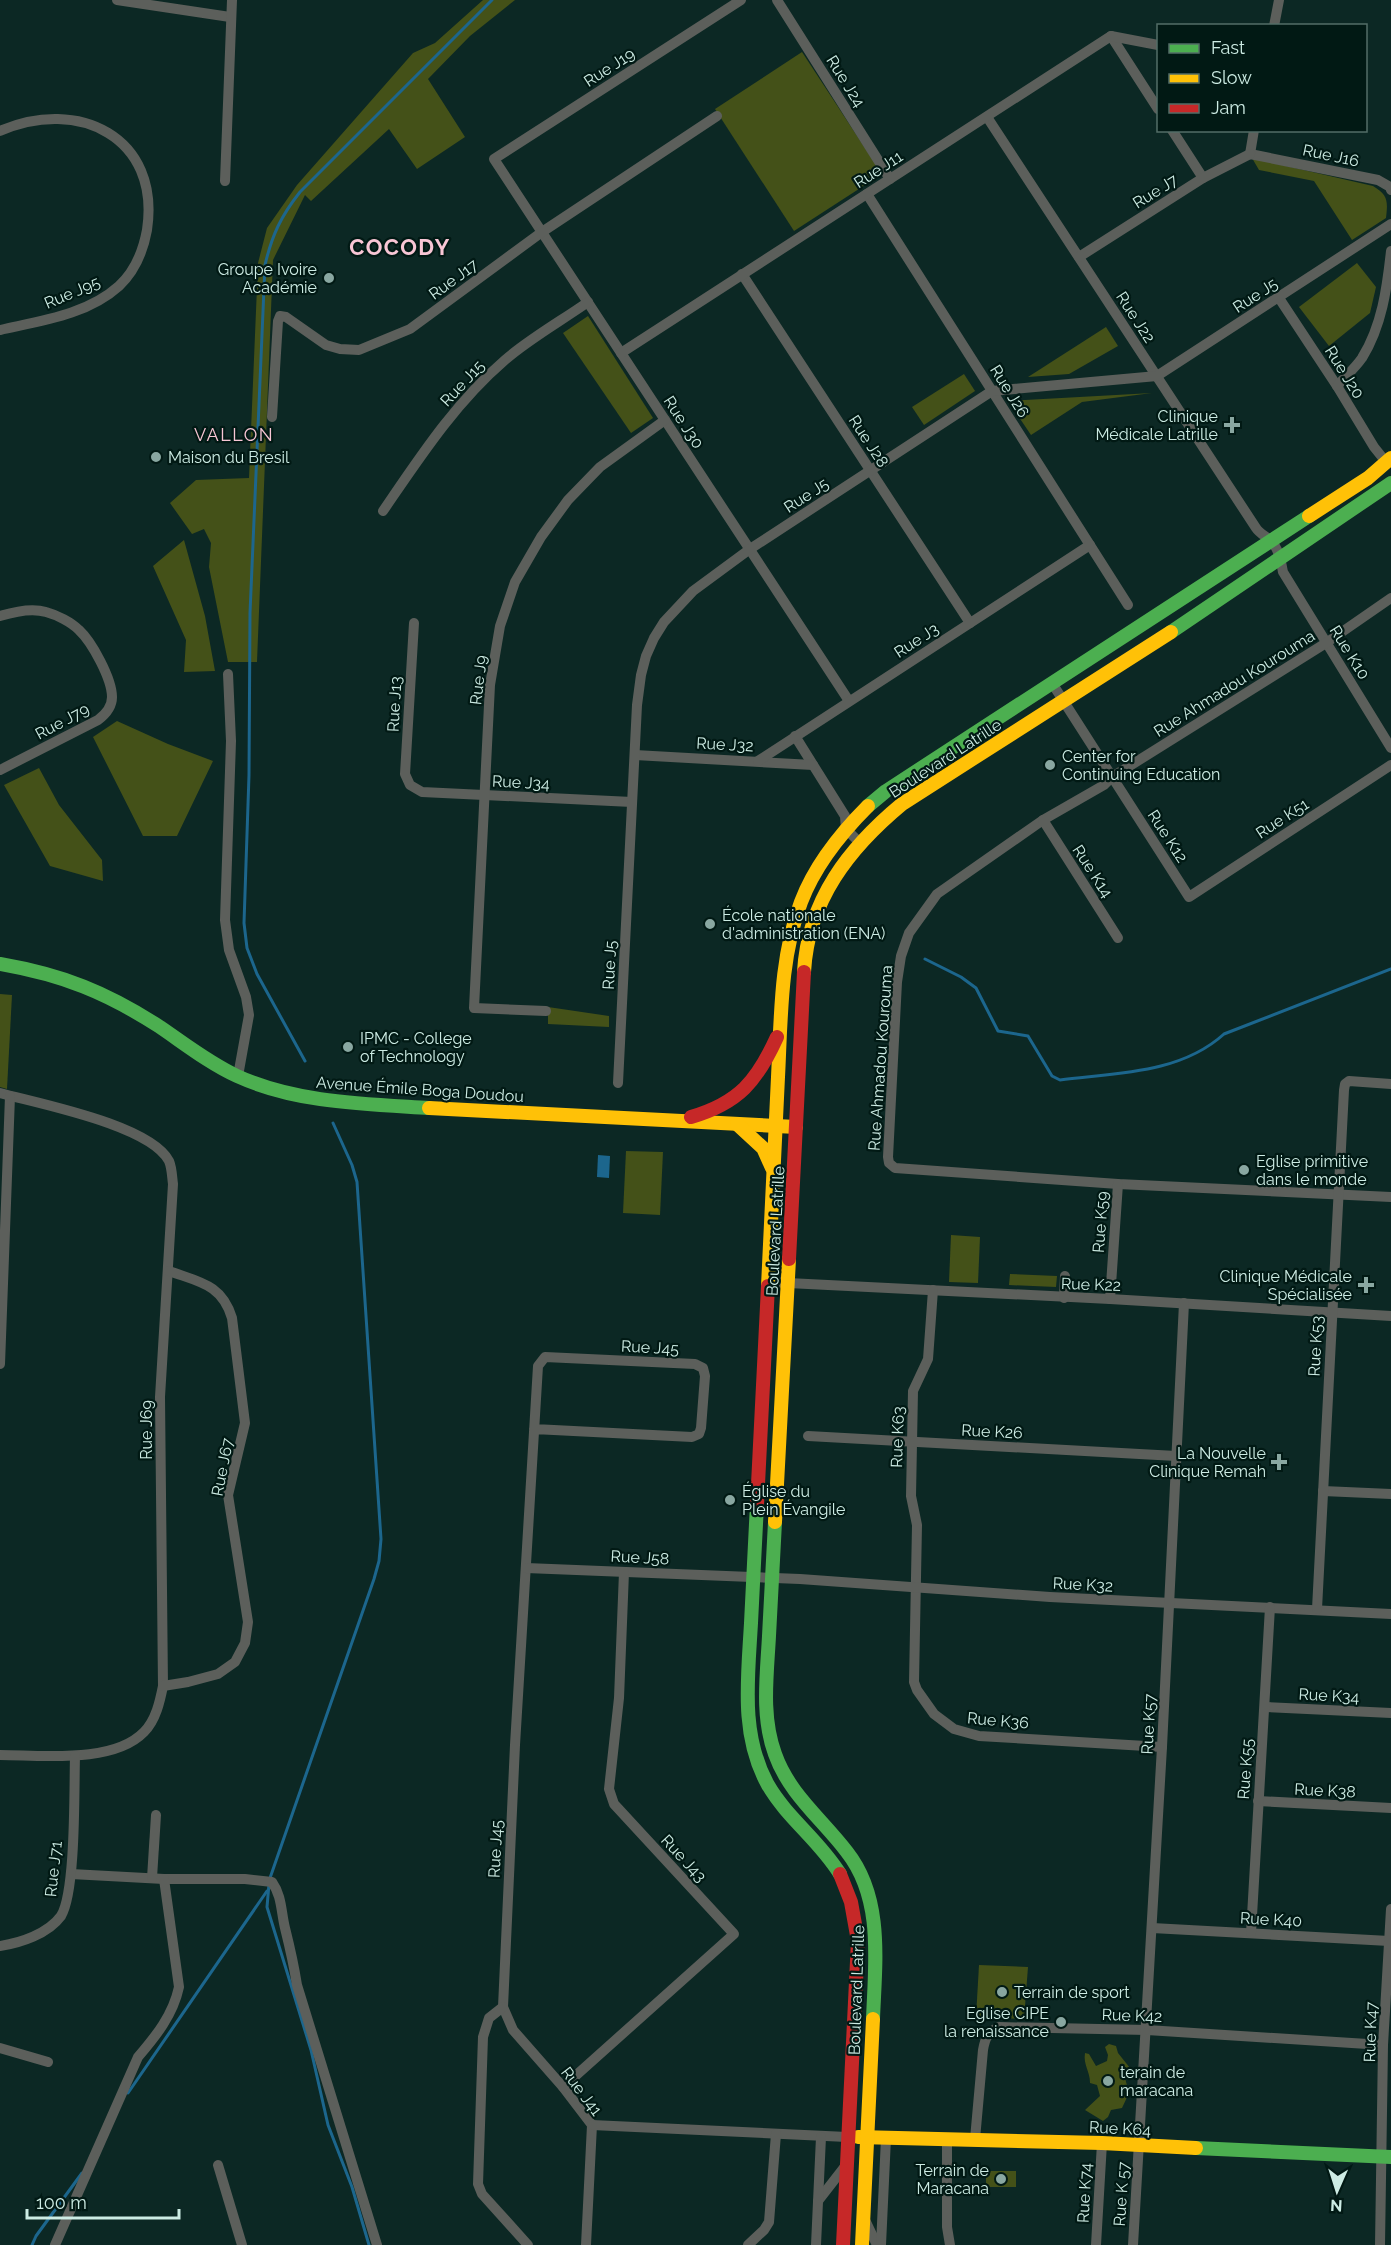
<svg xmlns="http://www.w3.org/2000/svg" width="1391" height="2245" font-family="Raleway,sans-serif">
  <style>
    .green { fill: #445118 }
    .water { fill: #1c668d }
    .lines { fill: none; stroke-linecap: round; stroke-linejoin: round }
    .stream { stroke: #1c668d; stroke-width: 3 }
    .street { stroke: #5c5f5b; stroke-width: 10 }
    .fast { stroke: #4caf50; stroke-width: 14 }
    .slow { stroke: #ffc107; stroke-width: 14 }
    .jam { stroke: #c62828; stroke-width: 14 }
    .poi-dot { fill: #89a7a1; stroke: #011914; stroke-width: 2 }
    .labels { text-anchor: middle; stroke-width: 4.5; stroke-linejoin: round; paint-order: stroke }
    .street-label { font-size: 16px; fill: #cdece4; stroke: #011914 }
    .poi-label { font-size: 16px; fill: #cdece4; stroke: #011914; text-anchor: start }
    .neighbourhood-label { font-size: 18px; letter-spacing: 1.5px; fill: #f8c6d5; stroke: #011914 }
    .district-label { font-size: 22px; font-weight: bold; letter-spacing: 1.5px; fill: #f8c6d5; stroke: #011914 }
  </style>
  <rect width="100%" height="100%" fill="#0c2824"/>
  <!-- green -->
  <g class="green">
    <polygon points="483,0 515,0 470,36 428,79 465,137 417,169 389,129 311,201 305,195 273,260 257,662 228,662 209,567 211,543 204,529 192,534 170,503 196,480 249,478 258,263 267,228 297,185 413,53 435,43"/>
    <polygon points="802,52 882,174 794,231 715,109"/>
    <path d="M1252,158L1373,186C1388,195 1388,201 1386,218L1352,240L1314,181L1259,170Z"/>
    <polygon points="1357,263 1376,287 1370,313 1329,346 1299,307"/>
    <polygon points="588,316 653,418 631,433 563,333"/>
    <polygon points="1106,327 1118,346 1069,374 1028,377"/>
    <polygon points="964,374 975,391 924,425 912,407"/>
    <polygon points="1152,393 1082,402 1031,435 1008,401"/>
    <polygon points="184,540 205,616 215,671 184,672 186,640 153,566"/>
    <polygon points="117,721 168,744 213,761 177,836 143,836 93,737"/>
    <polygon points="39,768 59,805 102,860 103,881 50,866 4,785"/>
    <polygon points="0,994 12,995 7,1089 0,1087"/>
    <polygon points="548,1007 609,1016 609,1027 548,1024"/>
    <polygon points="626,1151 663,1152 660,1215 623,1213"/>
    <polygon points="951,1235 980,1237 978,1283 949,1282"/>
    <polygon points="1010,1274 1057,1276 1056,1287 1009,1285"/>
    <polygon points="979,1965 1028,1967 1024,2019 976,2017"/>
    <path d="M1109,2044L1116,2046L1118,2053L1130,2068L1125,2078L1129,2093L1122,2108L1111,2110L1108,2117L1103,2121L1085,2110L1100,2096L1097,2085L1090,2083C1090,2071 1083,2065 1085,2053L1089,2054L1096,2066L1107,2061L1108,2055L1105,2047Z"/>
    <rect x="986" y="2171" width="30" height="16"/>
  </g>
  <!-- water -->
  <polygon class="water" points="598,1155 610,1156 609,1178 597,1177"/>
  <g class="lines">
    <!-- stream -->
    <g class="stream">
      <path d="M925,959L961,977L976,988L998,1031L1028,1036L1052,1076L1060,1080C1115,1073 1180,1074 1224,1034L1391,969"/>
      <path d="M305,1061L257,974L247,948L244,923L249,775L250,613L265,265C272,235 281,216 300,192L492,0"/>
      <polyline points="270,1878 374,1579 379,1561 381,1539 357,1182 352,1165 333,1123"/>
      <polyline points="269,1884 267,1907 311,2050 328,2125 352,2187 369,2245"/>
      <polyline points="128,2093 267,1891"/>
      <polyline points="32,2245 36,2236 82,2173"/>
    </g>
    <!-- street -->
    <g class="street">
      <polyline points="117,0 230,17"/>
      <polyline points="741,0 494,159 849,701"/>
      <polyline points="777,0 890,179"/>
      <polyline points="1274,26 1279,0"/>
      <polyline points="1111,36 1158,109"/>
      <path d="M987,117L1256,528C1260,534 1266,536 1271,541C1279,549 1281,562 1283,572L1391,748"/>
      <polyline points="1172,130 1203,178"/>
      <path d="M0,131C78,97 161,137 147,230C143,252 135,271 119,286C87,315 40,321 0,330"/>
      <polyline points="1250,154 1378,180 1390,187 1391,190"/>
      <polyline points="1250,154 1254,130"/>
      <polyline points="225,181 232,0"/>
      <polyline points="867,194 1128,605"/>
      <polyline points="1079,257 1203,178 1250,154"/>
      <polyline points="742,274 970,623"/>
      <polyline points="1279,298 1337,386 1374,447 1386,462"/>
      <polyline points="621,353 1111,36 1158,45"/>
      <path d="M1337,386C1345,377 1355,368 1362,358C1382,326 1387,288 1391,251"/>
      <polyline points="272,417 278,321 280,316 286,317 326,345 340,349 359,350 410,329 542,232 717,116"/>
      <path d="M383,511C420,457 455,403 505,360C529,339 561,321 588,302"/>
      <polyline points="1391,598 1326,643 1112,777 1104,785 1043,820 937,894 909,933 901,956 897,982 888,1157 889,1163 895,1168 1118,1184 1391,1197"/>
      <path d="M0,616C13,612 33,608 46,612C57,615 71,622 79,630C92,642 112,679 112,697C112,707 106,714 98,720L0,770"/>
      <polyline points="414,623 405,774 410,785 422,792 632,802"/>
      <polyline points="228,674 231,741 225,920 229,950 246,997 249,1015 238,1076"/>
      <polyline points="1052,683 1189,897 1391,765"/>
      <polyline points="795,736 845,816 846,829 859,842"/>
      <polyline points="635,755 813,765"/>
      <polyline points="758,761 1090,545"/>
      <polyline points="1043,820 1118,938"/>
      <polyline points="546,1011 474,1008 490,685 500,626 515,582 541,537 568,500 600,467 665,420"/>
      <polyline points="618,1083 637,705 641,675 646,656 654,638 664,622 693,591 750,549 992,391 1157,376 1391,224"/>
      <path d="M0,1093C40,1104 150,1125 169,1161C172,1168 172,1177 173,1184L160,1397L163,1686C160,1701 156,1720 144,1732C113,1764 41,1755 0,1755"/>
      <polyline points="768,1282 1110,1299 1391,1316"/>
      <polyline points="933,1290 928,1359 913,1391 911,1496 917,1525 914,1682 917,1690 934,1714 954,1729 979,1736 1162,1747"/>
      <polyline points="1064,1298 1065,1276"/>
      <polyline points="1110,1299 1118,1184"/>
      <polyline points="0,1364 10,1096"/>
      <polyline points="534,1429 692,1437 699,1434 701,1428 705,1376 703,1368 695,1364 545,1357 538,1366 515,1745 503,2007 513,2030 563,2087 592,2125 586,2245"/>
      <polyline points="808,1436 1176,1456"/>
      <polyline points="1323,1491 1391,1494"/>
      <polyline points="526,1568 800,1579 1050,1597 1391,1614"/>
      <polyline points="1317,1609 1344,1090 1345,1084 1349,1081 1391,1084"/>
      <path d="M163,1686L188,1682L218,1674L235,1662L245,1643L248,1622L228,1495L245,1423L232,1318C222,1284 199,1282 169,1271"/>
      <polyline points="1265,1707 1391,1713"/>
      <polyline points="1258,1801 1391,1808"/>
      <path d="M71,1874L164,1879H245L272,1882C282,1896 281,1912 285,1928C290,1948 294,1966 297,1985L377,2245"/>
      <polyline points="152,1878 156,1815"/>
      <polyline points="1152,1928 1389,1941"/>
      <polyline points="1251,1933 1270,1607"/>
      <path d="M0,1946C20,1943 48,1934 61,1916C76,1892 74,1789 75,1756"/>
      <polyline points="503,2007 489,2018 483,2037 478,2184 482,2194 528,2245"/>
      <polyline points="0,2048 48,2062"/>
      <polyline points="563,2087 734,1934 614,1804 609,1789 619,1698 624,1572"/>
      <polyline points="592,2125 847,2137"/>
      <polyline points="947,2139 947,2227 950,2245"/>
      <path d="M975,2139L983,2050C985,2038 988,2032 999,2027L1147,2030L1383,2045"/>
      <polyline points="218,2165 242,2245"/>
      <polyline points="818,2201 846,2165"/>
      <polyline points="864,2218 877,2245"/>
      <path d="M55,2245L138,2057C156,2036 173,2015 179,1987L164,1879"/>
      <polyline points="748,2245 764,2230 769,2222 776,2134"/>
      <polyline points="816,2245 821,2137"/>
      <polyline points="881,2245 886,2138"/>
      <polyline points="1096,2245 1102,2143"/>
      <polyline points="1133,2245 1162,1747 1184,1303"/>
      <polyline points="1380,2245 1383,2045 1391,1909"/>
    </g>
    <!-- fast -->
    <g class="fast">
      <polyline points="1171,632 1391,483"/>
      <polyline points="868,806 886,791 1309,516"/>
      <path d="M0,964C63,975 106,992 160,1027C185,1044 209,1063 237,1076C296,1103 365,1104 429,1108"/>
      <path d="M757,1504C755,1544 753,1583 751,1623C748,1678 740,1735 768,1785C787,1818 820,1841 840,1874"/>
      <path d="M775,1522C773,1560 771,1598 769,1636C767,1675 761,1716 775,1754C789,1794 822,1819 847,1852C884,1899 875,1964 873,2019"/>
      <polyline points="1196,2148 1391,2157"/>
    </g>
    <!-- slow -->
    <g class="slow">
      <polyline points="1309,516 1368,478 1391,458"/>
      <path d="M804,972C808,900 849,848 902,804L1171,632"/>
      <polyline points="429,1108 796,1127"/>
      <polyline points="737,1124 763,1148 772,1168"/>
      <path d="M768,1286C771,1216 775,1147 778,1077C781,1019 780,957 801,902C815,865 840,834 868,806"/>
      <polyline points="775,1522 789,1259"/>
      <polyline points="858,2137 1102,2143 1196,2148"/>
      <polyline points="862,2245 873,2019"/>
    </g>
    <!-- jam -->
    <g class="jam">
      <path d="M691,1117C739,1103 757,1081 777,1037"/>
      <polyline points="789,1259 804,972"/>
      <polyline points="757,1504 768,1286"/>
      <polyline points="840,1874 851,1902 858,1941 843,2245"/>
    </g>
  </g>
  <!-- markers -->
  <g class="poi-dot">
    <circle cx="329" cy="278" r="6"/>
    <path d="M1229 416h6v6h6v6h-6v6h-6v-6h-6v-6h6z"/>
    <circle cx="156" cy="457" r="6"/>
    <circle cx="1050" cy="765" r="6"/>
    <circle cx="710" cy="924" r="6"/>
    <circle cx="348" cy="1047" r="6"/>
    <circle cx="1244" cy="1170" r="6"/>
    <path d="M1363 1276h6v6h6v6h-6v6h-6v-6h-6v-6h6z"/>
    <path d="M1276 1453h6v6h6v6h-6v6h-6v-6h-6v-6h6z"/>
    <circle cx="730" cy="1500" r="6"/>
    <circle cx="1002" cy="1992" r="6"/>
    <circle cx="1061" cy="2022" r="6"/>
    <circle cx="1108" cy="2081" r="6"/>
    <circle cx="1001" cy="2179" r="6"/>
  </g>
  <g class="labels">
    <!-- street labels -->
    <g class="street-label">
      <text transform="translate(609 67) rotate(-33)" y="6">Rue J19</text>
      <text transform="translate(846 81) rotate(58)" y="6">Rue J24</text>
      <text transform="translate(1331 155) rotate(12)" y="6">Rue J16</text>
      <text transform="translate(878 169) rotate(-33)" y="6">Rue J11</text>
      <text transform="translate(1155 191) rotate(-32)" y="6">Rue J7</text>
      <text transform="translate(453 279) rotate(-36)" y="6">Rue J17</text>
      <text transform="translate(72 292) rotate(-23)" y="6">Rue J95</text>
      <text transform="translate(1255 295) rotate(-33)" y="6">Rue J5</text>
      <text transform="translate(1136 317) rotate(57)" y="6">Rue J22</text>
      <text transform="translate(1345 372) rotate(58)" y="6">Rue J20</text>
      <text transform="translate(462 383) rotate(-47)" y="6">Rue J15</text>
      <text transform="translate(1010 391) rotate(58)" y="6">Rue J26</text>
      <text transform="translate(684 422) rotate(57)" y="6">Rue J30</text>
      <text transform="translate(869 441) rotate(57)" y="6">Rue J28</text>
      <text transform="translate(806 495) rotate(-33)" y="6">Rue J5</text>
      <text transform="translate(916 640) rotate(-33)" y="6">Rue J3</text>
      <text transform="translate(1350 652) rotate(58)" y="6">Rue K10</text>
      <text transform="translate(478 680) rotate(-83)" y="6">Rue J9</text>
      <text transform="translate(1234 683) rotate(-32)" y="6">Rue Ahmadou Kourouma</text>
      <text transform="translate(394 704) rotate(-87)" y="6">Rue J13</text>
      <text transform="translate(62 721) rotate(-28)" y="6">Rue J79</text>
      <text transform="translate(725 744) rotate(3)" y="6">Rue J32</text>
      <text transform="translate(945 758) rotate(-33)" y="6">Boulevard Latrille</text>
      <text transform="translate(521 782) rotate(3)" y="6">Rue J34</text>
      <text transform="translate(1282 818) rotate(-33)" y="6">Rue K51</text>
      <text transform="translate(1168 836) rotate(57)" y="6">Rue K12</text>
      <text transform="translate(1093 871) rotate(57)" y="6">Rue K14</text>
      <text transform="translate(609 965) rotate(-87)" y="6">Rue J5</text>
      <text transform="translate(880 1058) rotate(-86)" y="6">Rue Ahmadou Kourouma</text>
      <text transform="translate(420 1089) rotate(4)" y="6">Avenue Émile Boga Doudou</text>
      <text transform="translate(1100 1222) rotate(-86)" y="6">Rue K59</text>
      <text transform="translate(775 1231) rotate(-87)" y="6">Boulevard Latrille</text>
      <text transform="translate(1091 1284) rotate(2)" y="6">Rue K22</text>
      <text transform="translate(1315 1346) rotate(-87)" y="6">Rue K53</text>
      <text transform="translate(650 1347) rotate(3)" y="6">Rue J45</text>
      <text transform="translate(146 1430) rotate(-90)" y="6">Rue J69</text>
      <text transform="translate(992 1431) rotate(3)" y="6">Rue K26</text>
      <text transform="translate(897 1437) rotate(-88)" y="6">Rue K63</text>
      <text transform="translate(222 1467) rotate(-79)" y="6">Rue J67</text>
      <text transform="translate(640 1557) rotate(3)" y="6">Rue J58</text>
      <text transform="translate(1083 1584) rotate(3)" y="6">Rue K32</text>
      <text transform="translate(1329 1695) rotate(3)" y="6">Rue K34</text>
      <text transform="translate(998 1720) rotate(5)" y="6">Rue K36</text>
      <text transform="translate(1148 1724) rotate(-87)" y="6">Rue K57</text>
      <text transform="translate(1245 1769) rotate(-86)" y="6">Rue K55</text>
      <text transform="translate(1325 1790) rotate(3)" y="6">Rue K38</text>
      <text transform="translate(495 1849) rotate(-87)" y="6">Rue J45</text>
      <text transform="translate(684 1858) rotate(47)" y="6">Rue J43</text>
      <text transform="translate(53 1869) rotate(-84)" y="6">Rue J71</text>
      <text transform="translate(1271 1919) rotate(3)" y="6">Rue K40</text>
      <text transform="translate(856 1990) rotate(-88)" y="6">Boulevard Latrille</text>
      <text transform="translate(1132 2015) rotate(2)" y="6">Rue K42</text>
      <text transform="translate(1370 2032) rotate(-88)" y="6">Rue K47</text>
      <text transform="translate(582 2091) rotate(53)" y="6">Rue J41</text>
      <text transform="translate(1120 2128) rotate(3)" y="6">Rue K64</text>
      <text transform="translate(1084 2193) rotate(-87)" y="6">Rue K74</text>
      <text transform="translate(1121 2194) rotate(-86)" y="6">Rue K 57</text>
    </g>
    <!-- poi labels -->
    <g class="poi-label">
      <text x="317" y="275" text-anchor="end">Groupe Ivoire<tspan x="317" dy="18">Académie</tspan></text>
      <text x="1218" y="422" text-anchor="end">Clinique<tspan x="1218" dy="18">Médicale Latrille</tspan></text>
      <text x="168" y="463">Maison du Bresil</text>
      <text x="1062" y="762">Center for<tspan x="1062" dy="18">Continuing Education</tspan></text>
      <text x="722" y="921">École nationale<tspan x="722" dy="18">d'administration (ENA)</tspan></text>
      <text x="360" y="1044">IPMC - College<tspan x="360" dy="18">of Technology</tspan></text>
      <text x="1256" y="1167">Eglise primitive<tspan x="1256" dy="18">dans le monde</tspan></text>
      <text x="1352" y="1282" text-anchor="end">Clinique Médicale<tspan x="1352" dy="18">Spécialisée</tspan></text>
      <text x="1266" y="1459" text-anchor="end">La Nouvelle<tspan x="1266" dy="18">Clinique Remah</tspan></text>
      <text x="742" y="1497">Église du<tspan x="742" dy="18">Plein Évangile</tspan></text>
      <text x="1014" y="1998">Terrain de sport</text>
      <text x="1049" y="2019" text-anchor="end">Eglise CIPE<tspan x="1049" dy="18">la renaissance</tspan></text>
      <text x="1120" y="2078">terain de<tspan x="1120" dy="18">maracana</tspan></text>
      <text x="989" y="2176" text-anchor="end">Terrain de<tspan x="989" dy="18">Maracana</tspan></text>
    </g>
    <!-- neighbourhood labels -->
    <g class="neighbourhood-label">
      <text x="234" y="441">VALLON</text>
    </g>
    <!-- district labels -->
    <g class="district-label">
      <text x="400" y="255">COCODY</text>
    </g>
  </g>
  <!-- legend -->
  <rect x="1157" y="24" width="210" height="108" fill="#011914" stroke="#536d67" stroke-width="1.5"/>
  <rect x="1169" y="44" width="30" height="9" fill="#4caf50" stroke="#536d67" stroke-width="1.5"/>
  <text x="1211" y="54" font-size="18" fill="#cdece4">Fast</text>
  <rect x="1169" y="74" width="30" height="9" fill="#ffc107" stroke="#536d67" stroke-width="1.5"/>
  <text x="1211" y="84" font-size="18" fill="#cdece4">Slow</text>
  <rect x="1169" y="104" width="30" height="9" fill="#c62828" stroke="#536d67" stroke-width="1.5"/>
  <text x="1211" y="114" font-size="18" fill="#cdece4">Jam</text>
  <!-- north arrow -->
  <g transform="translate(1337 2191) rotate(183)" stroke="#011914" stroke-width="4.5" paint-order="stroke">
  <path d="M0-4.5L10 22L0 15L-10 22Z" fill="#cdece4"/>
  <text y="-9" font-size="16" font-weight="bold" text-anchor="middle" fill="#cdece4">N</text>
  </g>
  <!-- scale -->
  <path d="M27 2209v9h152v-9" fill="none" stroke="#cdece4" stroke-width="3"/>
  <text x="36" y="2209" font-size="18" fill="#cdece4" stroke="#011914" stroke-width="4.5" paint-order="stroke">100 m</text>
</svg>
